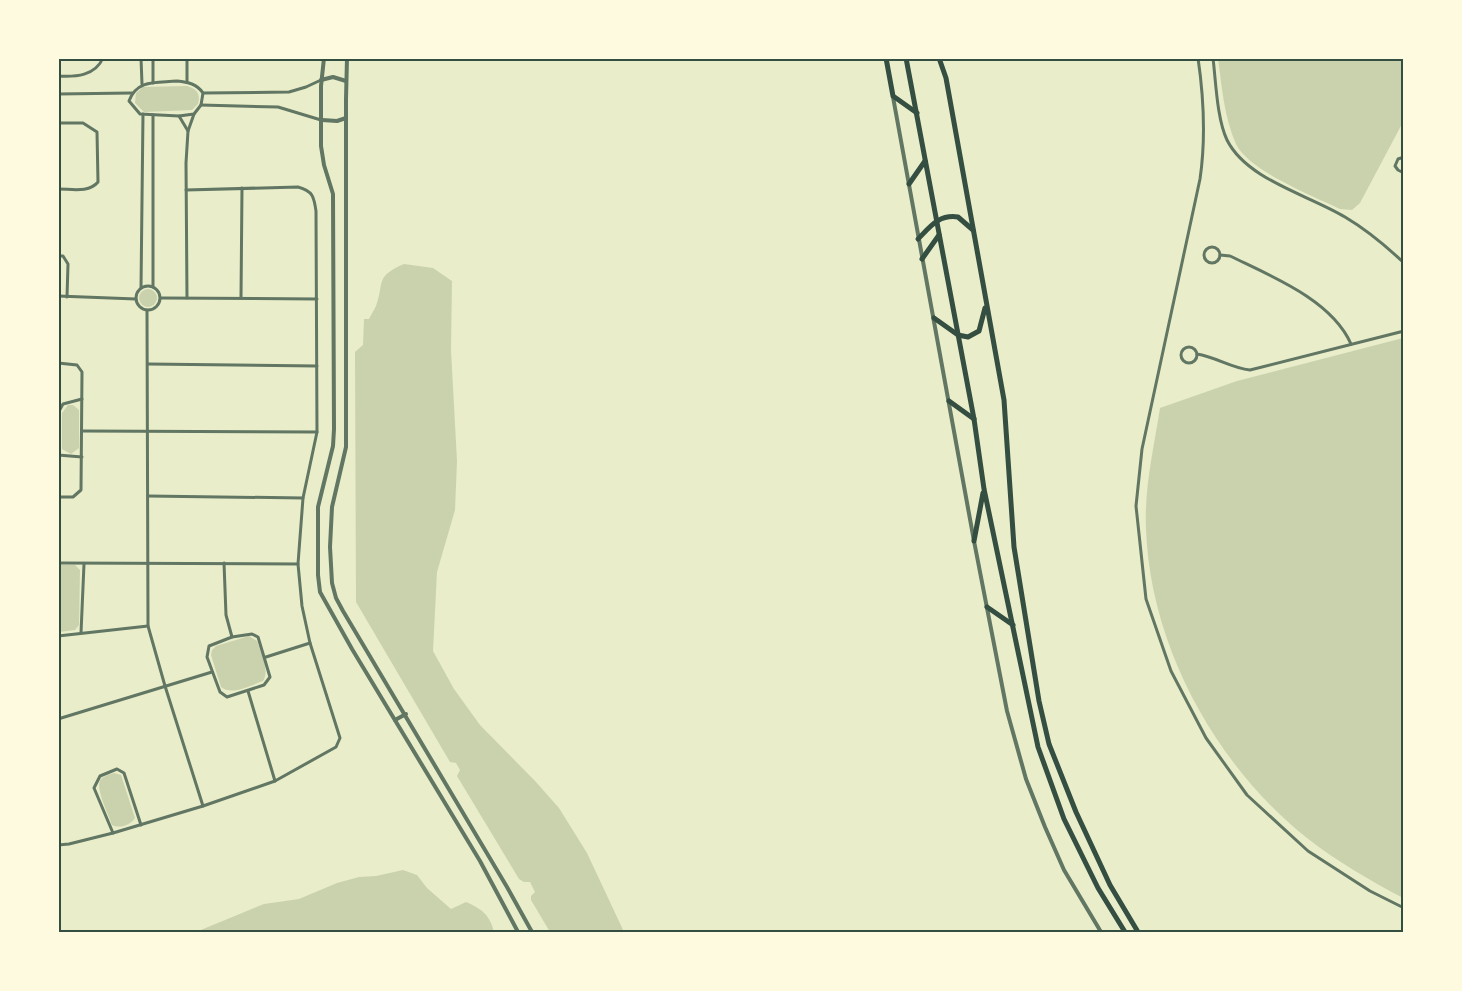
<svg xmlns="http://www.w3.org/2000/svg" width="1462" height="991" font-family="'Libre Baskerville',serif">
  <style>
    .green { fill: #cad2ad }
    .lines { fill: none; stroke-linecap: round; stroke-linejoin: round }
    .minor { stroke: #617663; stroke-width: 3 }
    .tertiary { stroke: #617663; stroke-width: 4 }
    .trunk { stroke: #344e41; stroke-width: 5 }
    .neatline { fill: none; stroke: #344e41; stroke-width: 2 }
  </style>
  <rect width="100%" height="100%" fill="#e9edc9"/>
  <!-- green -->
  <g class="green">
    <path d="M1218,59H1403V122L1360,203L1352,210L1340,209C1313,196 1249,171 1236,144C1224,117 1222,87 1218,59Z"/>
    <path d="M187,86C196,89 201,93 198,104L192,110L144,112L135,103L136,93L143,87Z"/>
    <path d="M404,264L433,268L452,281L451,350L457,461L455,510L437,572L433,651L454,689L480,725L536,782L559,808L587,853L624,932H550L531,900V896L535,892L530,882H524L519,879L457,776L460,770L456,763L450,762L356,602L355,352L363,345L364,319H369C371,315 374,310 376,306C385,282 374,277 404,264Z"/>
    <circle cx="148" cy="298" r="9"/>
    <path d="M1403,338H1404L1403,898C1371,881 1336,861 1307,838C1216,766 1150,646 1146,529C1144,489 1154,447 1160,408L1237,381Z"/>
    <polygon points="68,405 73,405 79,410 79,448 71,454 62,449 62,413"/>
    <polygon points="59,565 75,565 80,570 79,625 75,630 59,632"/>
    <path d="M249,636L257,641C261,653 270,670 263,681C251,685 232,696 221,687L211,655L212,650L216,646Z"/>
    <path d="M114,773L121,775L135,818C131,825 119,829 112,825C109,815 94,787 101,779C104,776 110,774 114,773Z"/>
    <path d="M403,870L417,875L427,888L451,909L466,902C482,909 490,915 494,932H196L264,904L299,899L337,883L359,877L376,876Z"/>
  </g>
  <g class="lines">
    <!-- minor -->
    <g class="minor">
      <polyline points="141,58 142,84"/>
      <polyline points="187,58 187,82"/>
      <path d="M1198,58C1204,99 1206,138 1200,179L1142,449L1136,506L1146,599L1171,671L1206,738L1247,795L1308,851L1370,891L1404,908"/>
      <path d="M1213,58C1216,83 1217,119 1227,140C1247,180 1309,195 1345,217C1367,230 1385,245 1404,263"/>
      <path d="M58,76C76,77 95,76 103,58"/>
      <path d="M177,81C188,82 197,84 203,93L201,105L194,114L179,116L140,114L129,101C137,79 157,83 177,81Z"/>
      <polyline points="153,83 153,58"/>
      <polyline points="203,93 289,92 306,87 321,80"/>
      <polyline points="58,94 132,93"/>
      <polyline points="201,105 278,107 321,120"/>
      <polyline points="153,115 153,287"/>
      <polyline points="179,116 188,131"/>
      <path d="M58,123H83L97,132L98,182C89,193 72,189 58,189"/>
      <polyline points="1404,157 1398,159 1395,166 1398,170 1404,173"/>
      <circle cx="1212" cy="255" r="8"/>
      <path d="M1220,255L1230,256C1271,276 1332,300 1351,344"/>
      <polyline points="58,256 63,256 68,264 67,297"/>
      <circle cx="148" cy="298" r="12"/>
      <polyline points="141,288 143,114"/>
      <polyline points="58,296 136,299"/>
      <polyline points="161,298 317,299"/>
      <polyline points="187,298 186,163 188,131 194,114"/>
      <polyline points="241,298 242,188"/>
      <polyline points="147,311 148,626 165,686 203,806"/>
      <circle cx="1189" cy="355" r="8"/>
      <path d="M1197,354C1216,357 1231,368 1250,370L1404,331"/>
      <polyline points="58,363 77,365 82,372 81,490 73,497 58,497"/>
      <polyline points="148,364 317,366"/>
      <polyline points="58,413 63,404 82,399"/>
      <polyline points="82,431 317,432"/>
      <polyline points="58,455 82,457"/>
      <polyline points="148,496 303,498"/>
      <polyline points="58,563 298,564"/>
      <polyline points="224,563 226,615 232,637"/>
      <polyline points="81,633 84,564"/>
      <polygon points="252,634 258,637 270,677 264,685 227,697 220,692 207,657 209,646 232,637"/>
      <polyline points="58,636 148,626"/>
      <polyline points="266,657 310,643"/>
      <polyline points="248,691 275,781"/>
      <polyline points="58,719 212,672"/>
      <polyline points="113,833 94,788 100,776 117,769 124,773 141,825"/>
      <path d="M58,845L69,844L113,833L203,806L275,781L336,747L340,738L310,643L302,606L298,564L303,498L317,432L316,211C314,197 313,191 298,187L186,190"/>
    </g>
    <!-- tertiary -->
    <g class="tertiary">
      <polyline points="324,58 321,86 321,146 324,165 333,194 334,429 333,446 318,507 318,575 320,592 352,649 480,861 518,932"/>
      <polyline points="347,58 346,99 346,447 332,507 330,547 332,583 336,598 343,611 507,887 532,932"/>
      <polyline points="321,80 333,77 346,81"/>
      <polyline points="893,97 974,541 1007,711 1026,779 1045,827 1064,870 1101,932"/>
      <polyline points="322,120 337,121 346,118"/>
      <polyline points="395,720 406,714"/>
    </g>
    <!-- trunk -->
    <g class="trunk">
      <polyline points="886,58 893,96 917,113"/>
      <polyline points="906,58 974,419 984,489 1038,747 1064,819 1098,888 1125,932"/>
      <polyline points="939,58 946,78 1004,400 1014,547 1039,701 1049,744 1076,812 1110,885 1138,932"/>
      <polyline points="909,184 925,161"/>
      <path d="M918,239C930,227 939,214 958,217L973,230"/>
      <polyline points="922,259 939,235"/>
      <polyline points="934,318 958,335 968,337 979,331 985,308"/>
      <polyline points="949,401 974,419"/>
      <polyline points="974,541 983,493"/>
      <polyline points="987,607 1013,625"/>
    </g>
  </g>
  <!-- border -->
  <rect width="1462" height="991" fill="none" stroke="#fefae0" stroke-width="120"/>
  <rect x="60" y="60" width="1342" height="871" class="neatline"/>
</svg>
